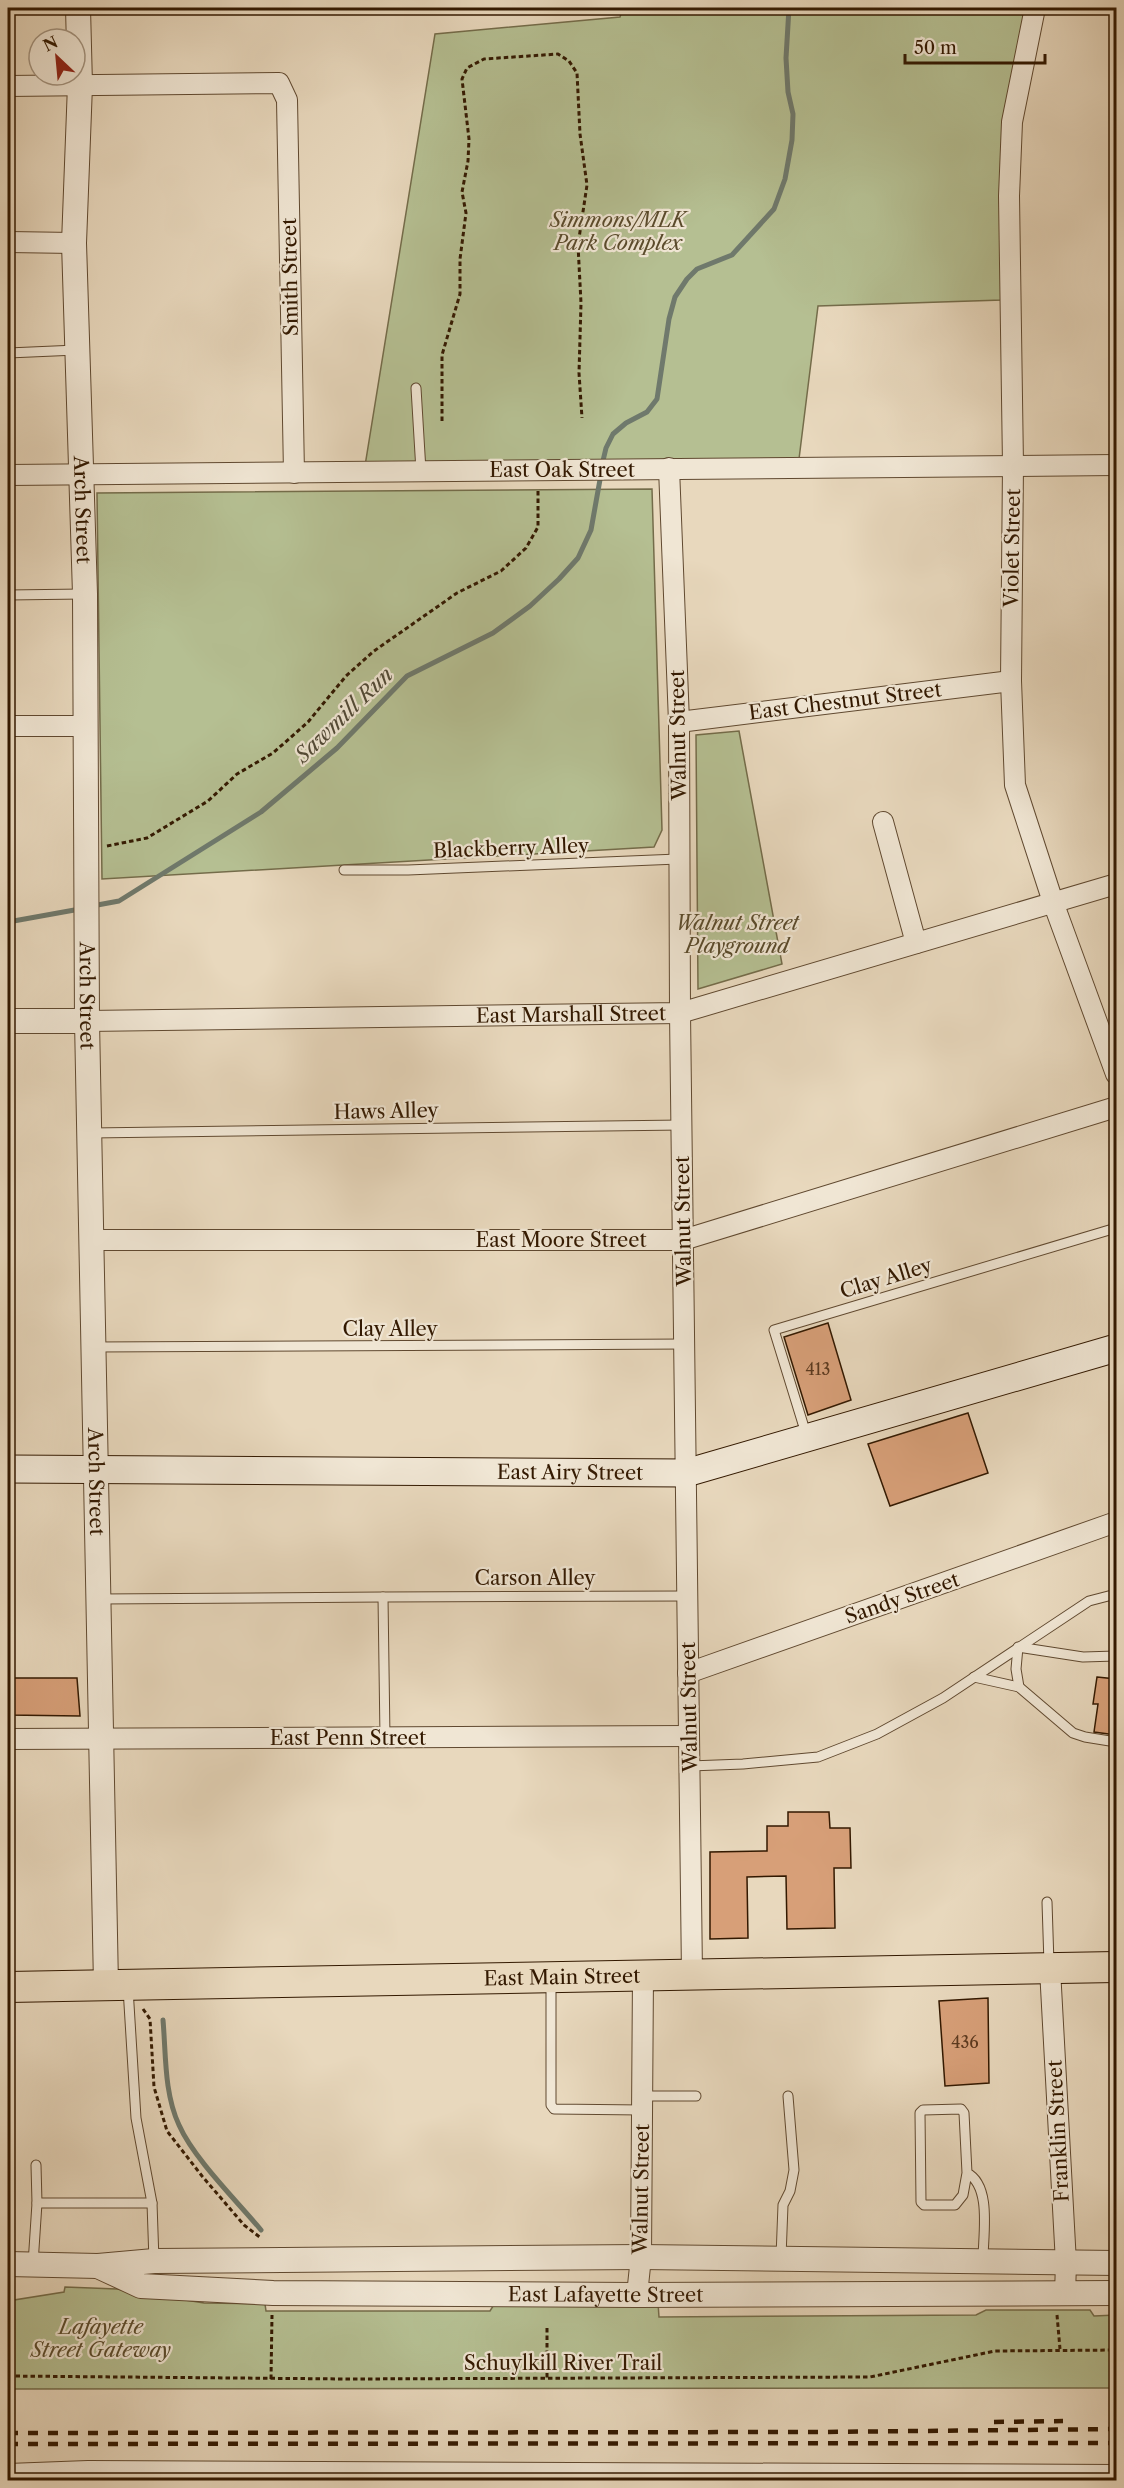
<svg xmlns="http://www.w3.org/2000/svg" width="1124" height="2488" font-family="'Libre Caslon Text',serif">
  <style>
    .green { fill: #b5bf92; stroke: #746c4a; stroke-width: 1.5 }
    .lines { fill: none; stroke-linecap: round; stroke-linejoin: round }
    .stream { stroke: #6f796c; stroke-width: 5 }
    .building { fill: #d79f78; stroke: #331901; stroke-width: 1.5 }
    .service-casing { stroke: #604930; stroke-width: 11 }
    .minor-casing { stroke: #604930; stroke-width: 22 }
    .tertiary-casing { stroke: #604930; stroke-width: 26 }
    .secondary-casing { stroke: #331901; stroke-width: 29 }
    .primary-casing { stroke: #331901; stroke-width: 32 }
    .path { stroke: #331901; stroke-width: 3; stroke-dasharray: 4.5 3; stroke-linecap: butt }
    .service { stroke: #f0e6d4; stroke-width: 9 }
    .minor { stroke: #f0e6d4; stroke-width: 20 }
    .tertiary { stroke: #f0e6d4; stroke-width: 24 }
    .secondary { stroke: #f0e6d4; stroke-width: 27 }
    .primary { stroke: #e8d8bd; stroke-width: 30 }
    .rail { stroke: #331901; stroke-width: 4.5; stroke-dasharray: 10 10; stroke-linecap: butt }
    .labels { text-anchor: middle; stroke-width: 4.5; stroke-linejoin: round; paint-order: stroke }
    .number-label { font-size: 16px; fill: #5c3a1f }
    .park-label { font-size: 20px; font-style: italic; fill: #5a4b2c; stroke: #f0e6d4 }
    .street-label { font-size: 20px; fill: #331901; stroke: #f0e6d4 }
    .water-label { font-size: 21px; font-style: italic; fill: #514936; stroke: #f0e6d4 }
  </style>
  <rect width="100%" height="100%" fill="#e8d8bd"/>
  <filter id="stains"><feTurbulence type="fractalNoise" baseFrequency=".00333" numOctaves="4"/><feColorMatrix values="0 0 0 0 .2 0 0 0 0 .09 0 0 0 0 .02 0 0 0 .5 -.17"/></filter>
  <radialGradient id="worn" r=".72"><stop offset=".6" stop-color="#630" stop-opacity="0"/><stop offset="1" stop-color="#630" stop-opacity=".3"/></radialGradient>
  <!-- green -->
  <g class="green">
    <polygon points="623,8 1033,8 1002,300 818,306 798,467 364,472 435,34 620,17"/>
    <polygon points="652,489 662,830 654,847 102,879 97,493"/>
    <polygon points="739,731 782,964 698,989 696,735"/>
    <polygon points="65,2287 117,2289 204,2303 265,2304 266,2311 490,2311 495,2303 658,2303 659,2317 976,2315 986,2310 1090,2310 1094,2316 1116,2315 1116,2388 8,2389 8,2301 64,2292"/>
  </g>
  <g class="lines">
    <!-- stream -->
    <g class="stream">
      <polyline points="602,465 606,448 613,434 626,423 647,412 657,399 669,319 675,297 687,279 697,269 732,255 774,209 785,179 792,140 793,114 788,92 786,58 789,8"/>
      <polyline points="92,906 119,901 261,812 337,748 407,676 493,633 530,606 559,579 578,558 591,530 601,474"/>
      <polyline points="8,922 80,909"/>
      <path d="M163,2020C166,2054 164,2093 179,2125C194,2159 237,2201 261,2230"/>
    </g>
  </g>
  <!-- building -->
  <g class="building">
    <polygon points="828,1323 851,1400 808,1415 784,1337"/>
    <polygon points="968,1413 988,1473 890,1506 868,1444"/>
    <polygon points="1097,1677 1116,1679 1116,1735 1094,1732 1098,1704 1093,1704"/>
    <polygon points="8,1678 77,1678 80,1716 8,1715"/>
    <polygon points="788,1812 829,1812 830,1828 850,1828 851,1868 834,1868 835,1928 787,1929 786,1876 747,1877 748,1938 710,1939 710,1852 767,1851 767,1826 788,1826"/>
    <polygon points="988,1998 989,2083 945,2086 939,2001"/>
  </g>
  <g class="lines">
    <!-- service casing -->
    <g class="service-casing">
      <g id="service">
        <polyline points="8,353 77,350"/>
        <polyline points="416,388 421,471"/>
        <polyline points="8,595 83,594"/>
        <polyline points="344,870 408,870 678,859"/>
        <polyline points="91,1133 682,1125"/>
        <polyline points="94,1347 686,1344"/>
        <polyline points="807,1437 774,1330 1116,1228"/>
        <polyline points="100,1599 383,1597"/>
        <polyline points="974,1677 1019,1687 1073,1733 1085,1737 1116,1742"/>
        <polyline points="1019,1687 1016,1669 1018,1647 1083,1657 1116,1656"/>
        <polyline points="385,1738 383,1597 687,1596"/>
        <polyline points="690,1766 743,1764 818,1757 877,1734 943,1698 1089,1601 1116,1594"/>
        <polyline points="1047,1902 1049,1964"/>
        <polyline points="551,1982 551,2105 554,2109 642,2110"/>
        <polyline points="128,1988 136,2118 152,2203 154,2261"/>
        <polyline points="642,2096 696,2096"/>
        <polyline points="36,2165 37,2203 152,2203"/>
        <path d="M967,2173L963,2195L955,2205H924L921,2202L920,2113L923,2110L961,2109L964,2113L967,2173C992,2186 983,2235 983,2260"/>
        <polyline points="781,2257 783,2205 790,2191 794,2170 788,2096"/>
        <polyline points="33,2264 37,2203"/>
      </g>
    </g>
    <!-- minor casing -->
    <g class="minor-casing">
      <g id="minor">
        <polyline points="1035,8 1012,122 1009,196 1013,465 1011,681 1015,785 1053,902 1116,1074"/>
        <polyline points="8,86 279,83 287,100 294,473"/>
        <polyline points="8,242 74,243"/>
        <polyline points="669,468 679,722 680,1013 692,1974"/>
        <polyline points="8,475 1116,465"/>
        <polyline points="679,722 1011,681"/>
        <polyline points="8,726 85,726"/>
        <polyline points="883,822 916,943"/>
        <path id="s1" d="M87,1021L680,1013L1116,884"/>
        <polyline points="93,1240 683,1240 1116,1107"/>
        <polyline points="688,1673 1116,1522"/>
        <polyline points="8,1739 689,1736"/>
        <polyline points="1050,1969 1066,2263 1065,2294"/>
        <polyline points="637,2295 641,2257 643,1975"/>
        <polyline points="8,2474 88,2471 1116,2475"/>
      </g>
    </g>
    <!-- tertiary casing -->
    <g class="tertiary-casing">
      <g id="tertiary">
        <path id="s2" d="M78,8L80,85L74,243L85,594L87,1021L106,1985"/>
        <polyline points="8,1021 87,1021"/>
        <polyline points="8,2264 98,2266 154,2261 641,2257 1116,2263"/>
        <path id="s3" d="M100,2267L141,2286L273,2293L637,2295L1116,2293"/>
      </g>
    </g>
    <!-- secondary casing -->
    <g class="secondary-casing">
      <g id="secondary">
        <path id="s4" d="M8,1469L686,1473L1116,1348"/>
      </g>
    </g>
    <!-- primary casing -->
    <g class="primary-casing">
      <g id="primary">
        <path id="s5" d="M8,1987L1116,1967"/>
      </g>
    </g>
    <!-- path -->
    <g class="path">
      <polyline points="442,421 442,355 460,294 460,259 466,213 462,192 468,161 469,139 462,79 467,68 484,59 558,54 569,61 577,73 580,134 587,185 578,245 581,303 579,373 582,418"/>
      <polyline points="107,846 147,838 208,801 237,774 273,753 308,722 346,676 374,651 457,593 501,571 526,548 538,527 538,488"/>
      <polyline points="143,2009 150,2019 154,2087 167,2131 202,2176 244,2225 261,2238"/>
      <polyline points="1057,2315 1060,2349"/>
      <polyline points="547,2328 547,2378"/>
      <polyline points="8,2376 349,2379 870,2377 995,2351 1116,2350"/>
      <polyline points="271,2379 272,2315"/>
    </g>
    <!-- service -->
    <use href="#service" class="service"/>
    <!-- minor -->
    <use href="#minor" class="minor"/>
    <!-- tertiary -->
    <use href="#tertiary" class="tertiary"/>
    <!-- secondary -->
    <use href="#secondary" class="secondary"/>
    <!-- primary -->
    <use href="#primary" class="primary"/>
    <!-- rail -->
    <g class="rail">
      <polyline points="994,2422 1063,2421"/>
      <polyline points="8,2433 818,2432 1116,2429"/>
      <polyline points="8,2444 1116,2443"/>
    </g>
  </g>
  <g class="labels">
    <!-- number labels -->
    <g class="number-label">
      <text x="818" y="1375">413</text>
      <text x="965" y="2048">436</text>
    </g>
    <!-- park labels -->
    <g class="park-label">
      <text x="618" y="227">Simmons/MLK<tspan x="618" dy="23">Park Complex</tspan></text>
      <text x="737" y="930">Walnut Street<tspan x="737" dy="23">Playground</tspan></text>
      <text x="101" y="2334">Lafayette<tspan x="101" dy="23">Street Gateway</tspan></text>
    </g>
    <!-- street labels -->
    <g class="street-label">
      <text transform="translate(290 277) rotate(-91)" y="7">Smith Street</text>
      <text x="562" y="477">East Oak Street</text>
      <text dy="7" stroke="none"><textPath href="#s2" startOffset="502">Arch Street</textPath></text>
      <text transform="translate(1012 548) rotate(-89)" y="7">Violet Street</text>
      <text transform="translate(845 701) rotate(-7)" y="7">East Chestnut Street</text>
      <text transform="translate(678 735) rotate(-91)" y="7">Walnut Street</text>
      <text transform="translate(511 848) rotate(-2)" y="7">Blackberry Alley</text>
      <text dy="7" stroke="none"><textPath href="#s2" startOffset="988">Arch Street</textPath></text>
      <text dy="7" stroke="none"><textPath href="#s1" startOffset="484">East Marshall Street</textPath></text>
      <text transform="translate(386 1111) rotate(-1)" y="7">Haws Alley</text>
      <text transform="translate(683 1221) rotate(-91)" y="7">Walnut Street</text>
      <text x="561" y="1247">East Moore Street</text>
      <text transform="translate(886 1278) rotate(-17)" y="7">Clay Alley</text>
      <text x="390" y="1336">Clay Alley</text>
      <text dy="7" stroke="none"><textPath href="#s4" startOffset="562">East Airy Street</textPath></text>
      <text dy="7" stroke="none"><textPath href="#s2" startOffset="1474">Arch Street</textPath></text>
      <text x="535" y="1585">Carson Alley</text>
      <text transform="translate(902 1598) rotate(-19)" y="7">Sandy Street</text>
      <text transform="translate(689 1707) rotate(-91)" y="7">Walnut Street</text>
      <text x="348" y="1745">East Penn Street</text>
      <text dy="7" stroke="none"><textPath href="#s5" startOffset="554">East Main Street</textPath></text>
      <text transform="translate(1058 2131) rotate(-93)" y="7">Franklin Street</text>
      <text transform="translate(641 2189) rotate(-89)" y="7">Walnut Street</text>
      <text dy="7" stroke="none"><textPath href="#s3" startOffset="510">East Lafayette Street</textPath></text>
      <text x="563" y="2370">Schuylkill River Trail</text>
    </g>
    <!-- water labels -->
    <g class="water-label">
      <text transform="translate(344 715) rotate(-44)" y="7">Sawmill Run</text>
    </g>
  </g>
  <!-- margin -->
  <rect width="1124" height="2488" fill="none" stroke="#e8d8bd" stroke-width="30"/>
  <rect x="9" y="9" width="1106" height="2470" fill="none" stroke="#331901" stroke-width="3"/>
  <rect x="15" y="15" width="1094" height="2458" fill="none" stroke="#331901" stroke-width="1.5"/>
  <!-- north arrow -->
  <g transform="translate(57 57) rotate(334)"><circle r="28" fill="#f0e6d4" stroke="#a49480" stroke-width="1.5"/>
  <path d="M0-4.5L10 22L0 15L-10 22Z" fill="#8f2418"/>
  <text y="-9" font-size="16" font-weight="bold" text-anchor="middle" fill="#331901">N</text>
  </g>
  <!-- scale -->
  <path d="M905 54v9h140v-9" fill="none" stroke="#331901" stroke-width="3"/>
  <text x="914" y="54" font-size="18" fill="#331901" stroke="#f0e6d4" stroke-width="4.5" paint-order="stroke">50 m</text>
  <rect width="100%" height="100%" filter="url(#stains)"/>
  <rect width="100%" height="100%" fill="url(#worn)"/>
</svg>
